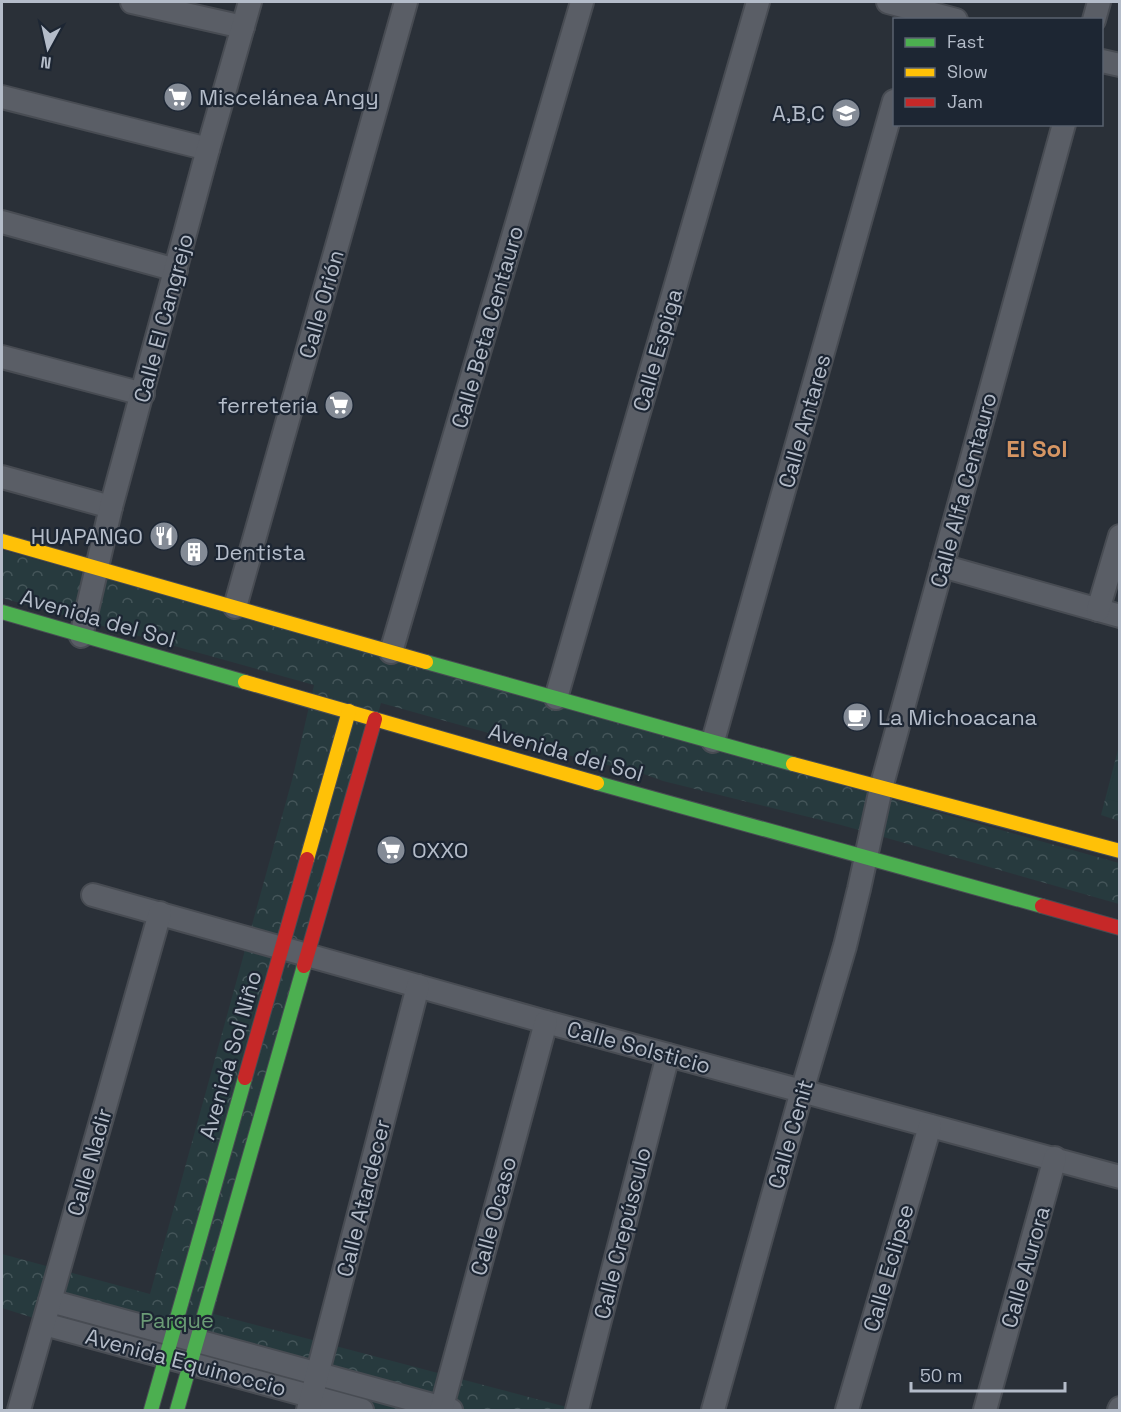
<svg xmlns="http://www.w3.org/2000/svg" width="1121" height="1412" font-family="'Space Grotesk',sans-serif">
  <style>
    .park { fill: url(#park-crowns) }
    .pitch { fill: #273a3e }
    .lines { fill: none; stroke-linecap: round; stroke-linejoin: round }
    .street-casing { stroke: #484c53; stroke-width: 26 }
    .fast-casing { stroke: #484c53; stroke-width: 16 }
    .slow-casing { stroke: #484c53; stroke-width: 16 }
    .jam-casing { stroke: #484c53; stroke-width: 16 }
    .street { stroke: #5a5e66; stroke-width: 22 }
    .fast { stroke: #4caf50; stroke-width: 14 }
    .slow { stroke: #ffc107; stroke-width: 14 }
    .jam { stroke: #c62828; stroke-width: 14 }
    .labels { text-anchor: middle; stroke-width: 4.5; stroke-linejoin: round; paint-order: stroke }
    .poi-label { font-size: 22px; fill: #b4bcc9; stroke: #1d2633; text-anchor: start }
    .street-label { font-size: 22px; fill: #b4bcc9; stroke: #1d2633 }
    .park-label { font-size: 22px; fill: #6b9a76; stroke: #1d2633 }
    .neighbourhood-label { font-size: 24px; font-weight: bold; fill: #d59563; stroke: #1d2633 }
  </style>
  <defs>
    <pattern id="park-crowns" width="20" height="18" patternUnits="userSpaceOnUse" patternTransform="scale(1.5)"><rect width="20" height="18" fill="#273a3e"/><path d="M2 6a3 3 0 1 1 6 0M12 15a3 3 0 1 1 6 0" fill="none" stroke="#445559"/></pattern>
  </defs>
  <rect width="100%" height="100%" fill="#2a3038"/>
  <!-- park -->
  <g class="park">
    <polygon points="2,550 1119,863 1119,904 841,825 663,781 627,768 600,764 381,703 252,1147 214,1314 578,1410 358,1410 100,1339 2,1308 2,1254 150,1294 292,780 314,685 2,598"/>
    <polygon points="1119,746 1119,821 1101,815"/>
  </g>
  <!-- pitch -->
  <polygon class="pitch" points="1118,760 1120,761 1119,802 1107,799"/>
  <g class="lines">
    <!-- street casing -->
    <g class="street-casing">
      <g id="street">
        <polyline points="132,2 243,27"/>
        <polyline points="888,2 956,20"/>
        <polyline points="1094,20 1099,2"/>
        <polyline points="1102,61 1120,65"/>
        <polyline points="2,97 208,149"/>
        <polyline points="2,222 176,270"/>
        <polyline points="2,357 143,394"/>
        <polyline points="2,477 111,507"/>
        <polyline points="942,566 1120,616"/>
        <polyline points="235,607 406,2"/>
        <polyline points="1098,610 1120,536"/>
        <polyline points="81,636 111,507 208,149 250,2"/>
        <polyline points="391,652 582,2"/>
        <polyline points="556,698 758,2"/>
        <polyline points="713,741 894,101"/>
        <polyline points="93,895 546,1022 1120,1177"/>
        <polyline points="50,1301 451,1410"/>
        <polyline points="44,1324 362,1410"/>
        <polyline points="19,1410 160,913"/>
        <polyline points="308,1410 418,986"/>
        <polyline points="441,1410 546,1022"/>
        <polyline points="577,1410 668,1055"/>
        <polyline points="713,1410 802,1091 845,946 859,889 881,788 1064,124"/>
        <polyline points="847,1410 930,1126"/>
        <polyline points="985,1410 1055,1158"/>
        <polyline points="1119,1410 1120,1408"/>
      </g>
    </g>
    <!-- fast casing -->
    <g class="fast-casing">
      <g id="fast">
        <polyline points="2,612 245,682"/>
        <polyline points="426,662 793,764"/>
        <polyline points="597,783 1042,906"/>
        <polyline points="151,1410 245,1078"/>
        <polyline points="177,1410 304,966"/>
      </g>
    </g>
    <!-- slow casing -->
    <g class="slow-casing">
      <g id="slow">
        <polyline points="2,541 426,662"/>
        <polyline points="245,682 597,783"/>
        <polyline points="793,764 1120,851"/>
        <polyline points="307,859 349,711"/>
      </g>
    </g>
    <!-- jam casing -->
    <g class="jam-casing">
      <g id="jam">
        <polyline points="1042,906 1120,928"/>
        <polyline points="304,966 375,719"/>
        <polyline points="245,1078 307,859"/>
      </g>
    </g>
    <!-- street -->
    <use href="#street" class="street"/>
    <!-- fast -->
    <use href="#fast" class="fast"/>
    <!-- slow -->
    <use href="#slow" class="slow"/>
    <!-- jam -->
    <use href="#jam" class="jam"/>
  </g>
  <!-- icons -->
  <defs>
    <g id="supermarket-disc" transform="scale(1.5)"><circle r="9.5" fill="#848b96" stroke="#1d2633"/><path d="M-6-5.5h2.5l.6 2H6L4.5 2H-2.5L-4.4-4H-6ZM-1.5 3.2a1.3 1.3 0 1 0 .1 0ZM3 3.2a1.3 1.3 0 1 0 .1 0Z" fill="#fff"/></g>
    <g id="school-disc" transform="scale(1.5)"><circle r="9.5" fill="#848b96" stroke="#1d2633"/><path d="M0-5L7-2L0 1L-7-2ZM-4 1L0 2.5L4 1V4Q0 6-4 4Z" fill="#fff"/></g>
    <g id="restaurant-disc" transform="scale(1.5)"><circle r="9.5" fill="#848b96" stroke="#1d2633"/><path d="M-5-6h1v4h1v-4h1v4h1v-4h1v5L-1.5 .5V6h-2V.5L-5-1ZM5-6V6H3V1.5H1.5Q1.5-4 5-6Z" fill="#fff"/></g>
    <g id="building-disc" transform="scale(1.5)"><circle r="9.5" fill="#848b96" stroke="#1d2633"/><path d="M-4-6H4V6H1V3H-1V6H-4ZM-2.5-4.3h1.7v1.8h-1.7ZM.8-4.3h1.7v1.8H.8ZM-2.5-1h1.7V.8h-1.7ZM.8-1h1.7V.8H.8Z" fill="#fff"/></g>
    <g id="cafe-disc" transform="scale(1.5)"><circle r="9.5" fill="#848b96" stroke="#1d2633"/><path d="M-5.5-4.5H6V0H3Q3 3.5 0 3.5H-2.5Q-5.5 3.5-5.5 0ZM3-3.2v2h1.7v-2ZM-6 4.5H4V6H-6Z" fill="#fff"/></g>
  </defs>
  <g fill-rule="evenodd">
    <use href="#supermarket-disc" x="178" y="97"/>
    <use href="#school-disc" x="846" y="113"/>
    <use href="#supermarket-disc" x="339" y="405"/>
    <use href="#restaurant-disc" x="164" y="536"/>
    <use href="#building-disc" x="194" y="552"/>
    <use href="#cafe-disc" x="857" y="717"/>
    <use href="#supermarket-disc" x="391" y="850"/>
  </g>
  <g class="labels">
    <!-- poi labels -->
    <g class="poi-label">
      <text x="199" y="105">Miscelánea Angy</text>
      <text x="825" y="121" text-anchor="end">A,B,C</text>
      <text x="318" y="413" text-anchor="end">ferreteria</text>
      <text x="143" y="544" text-anchor="end">HUAPANGO</text>
      <text x="215" y="560">Dentista</text>
      <text x="878" y="725">La Michoacana</text>
      <text x="412" y="858">OXXO</text>
    </g>
    <!-- street labels -->
    <g class="street-label">
      <text transform="translate(321 304) rotate(-74)" y="8">Calle Orión</text>
      <text transform="translate(163 318) rotate(-75)" y="8">Calle El Cangrejo</text>
      <text transform="translate(487 327) rotate(-74)" y="8">Calle Beta Centauro</text>
      <text transform="translate(657 350) rotate(-74)" y="8">Calle Espiga</text>
      <text transform="translate(804 421) rotate(-74)" y="8">Calle Antares</text>
      <text transform="translate(963 490) rotate(-75)" y="8">Calle Alfa Centauro</text>
      <text transform="translate(98 618) rotate(16)" y="8">Avenida del Sol</text>
      <text transform="translate(566 752) rotate(16)" y="8">Avenida del Sol</text>
      <text transform="translate(639 1047) rotate(15)" y="8">Calle Solsticio</text>
      <text transform="translate(230 1055) rotate(-74)" y="8">Avenida Sol Niño</text>
      <text transform="translate(790 1134) rotate(-74)" y="8">Calle Cenit</text>
      <text transform="translate(89 1162) rotate(-74)" y="8">Calle Nadir</text>
      <text transform="translate(363 1198) rotate(-76)" y="8">Calle Atardecer</text>
      <text transform="translate(493 1216) rotate(-75)" y="8">Calle Ocaso</text>
      <text transform="translate(622 1233) rotate(-76)" y="8">Calle Crepúsculo</text>
      <text transform="translate(1025 1267) rotate(-74)" y="8">Calle Aurora</text>
      <text transform="translate(888 1268) rotate(-74)" y="8">Calle Eclipse</text>
      <text transform="translate(186 1362) rotate(15)" y="8">Avenida Equinoccio</text>
    </g>
    <!-- park labels -->
    <g class="park-label">
      <text x="177" y="1328">Parque</text>
    </g>
    <!-- neighbourhood labels -->
    <g class="neighbourhood-label">
      <text x="1037" y="457">El Sol</text>
    </g>
  </g>
  <!-- border -->
  <rect width="1121" height="1412" fill="none" stroke="#b4bcc9" stroke-width="6"/>
  <!-- legend -->
  <rect x="893" y="18" width="210" height="108" fill="#1d2633" stroke="#59626f" stroke-width="1.5"/>
  <rect x="905" y="38" width="30" height="9" fill="#4caf50" stroke="#59626f" stroke-width="1.5"/>
  <text x="947" y="48" font-size="18" fill="#b4bcc9">Fast</text>
  <rect x="905" y="68" width="30" height="9" fill="#ffc107" stroke="#59626f" stroke-width="1.5"/>
  <text x="947" y="78" font-size="18" fill="#b4bcc9">Slow</text>
  <rect x="905" y="98" width="30" height="9" fill="#c62828" stroke="#59626f" stroke-width="1.5"/>
  <text x="947" y="108" font-size="18" fill="#b4bcc9">Jam</text>
  <!-- north arrow -->
  <g transform="translate(48 48) rotate(188)" stroke="#1d2633" stroke-width="4.5" paint-order="stroke">
  <path d="M0-4.5L10 22L0 15L-10 22Z" fill="#b4bcc9"/>
  <text y="-9" font-size="16" font-weight="bold" text-anchor="middle" fill="#b4bcc9">N</text>
  </g>
  <!-- scale -->
  <path d="M911 1382v9h154v-9" fill="none" stroke="#b4bcc9" stroke-width="3"/>
  <text x="920" y="1382" font-size="18" fill="#b4bcc9" stroke="#1d2633" stroke-width="4.5" paint-order="stroke">50 m</text>
</svg>
